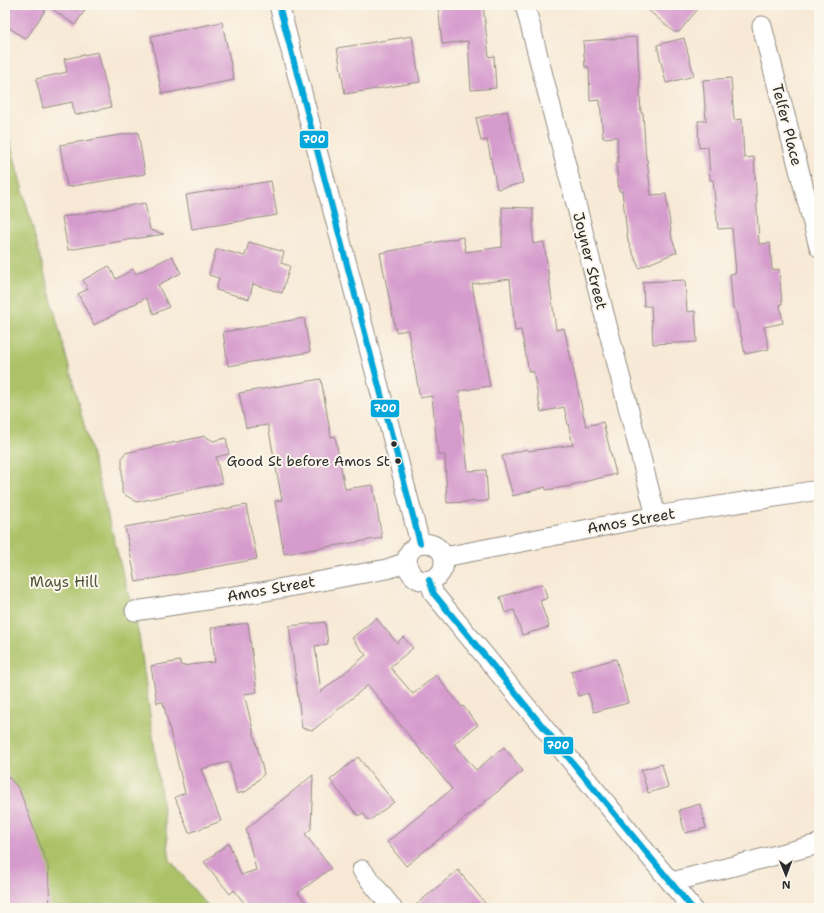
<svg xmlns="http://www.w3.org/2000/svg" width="824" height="913" font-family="'Shantell Sans',sans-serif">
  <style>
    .green { fill: #acc267; stroke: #6c7649 }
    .building { fill: #d69bcd }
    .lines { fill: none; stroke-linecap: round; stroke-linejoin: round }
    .minor-casing { stroke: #918a80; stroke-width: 21 }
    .minor { stroke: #fff; stroke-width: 19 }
    .bus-1-casing { stroke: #fbf7ec; stroke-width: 9 }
    .bus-1 { stroke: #04a7db; stroke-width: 6 }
    .bus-dot { fill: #2b2b2b; stroke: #fbf7ec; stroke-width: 1.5 }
    .labels { text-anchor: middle; stroke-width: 4; stroke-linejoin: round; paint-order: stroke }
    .bus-label { font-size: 14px; fill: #2b2b2b; stroke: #fbf7ec; text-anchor: end }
    .street-label { font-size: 15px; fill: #2b2b2b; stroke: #fbf7ec }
    .park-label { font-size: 15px; fill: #52583d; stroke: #fbf7ec }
    .line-badge { stroke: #fbf7ec; stroke-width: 1.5 }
    .badge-label { font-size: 11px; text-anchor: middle; font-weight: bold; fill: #fff }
  </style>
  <rect width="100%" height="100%" fill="#fbf7ec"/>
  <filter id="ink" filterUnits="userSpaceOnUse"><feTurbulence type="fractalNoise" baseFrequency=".025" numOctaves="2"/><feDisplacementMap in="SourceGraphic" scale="8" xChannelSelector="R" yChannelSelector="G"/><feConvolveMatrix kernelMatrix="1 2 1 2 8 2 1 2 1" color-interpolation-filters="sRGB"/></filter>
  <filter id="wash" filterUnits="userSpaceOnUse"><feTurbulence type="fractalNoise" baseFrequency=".012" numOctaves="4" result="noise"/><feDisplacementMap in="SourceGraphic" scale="16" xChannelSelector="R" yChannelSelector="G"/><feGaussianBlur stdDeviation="0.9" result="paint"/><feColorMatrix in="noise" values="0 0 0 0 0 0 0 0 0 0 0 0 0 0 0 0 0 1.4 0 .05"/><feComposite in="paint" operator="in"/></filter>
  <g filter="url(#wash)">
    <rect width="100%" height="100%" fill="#f7e9d5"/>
    <!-- green -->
    <polygon class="green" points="5,122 139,635 170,860 209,908 5,908"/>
    <g id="blocks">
      <!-- building -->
      <g class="building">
        <polygon points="11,5 77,5 85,10 75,25 48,6 26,39 5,25 5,14"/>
        <polygon points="438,5 483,5 489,57 494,56 496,88 471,90 468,41 442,44"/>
        <polygon points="642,5 701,5 679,32 674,32"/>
        <polygon points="222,22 234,80 162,94 151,36"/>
        <polygon points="412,36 420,82 345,94 337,48"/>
        <polygon points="637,37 641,113 643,113 646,159 647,159 651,195 666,194 672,239 677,252 639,268 628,241 622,191 619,191 616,163 618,163 617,137 603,138 600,100 590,101 589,67 585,67 583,41"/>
        <polygon points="684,38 694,76 666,83 657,45"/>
        <polygon points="98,52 111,107 75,115 72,102 43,108 36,79 67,72 64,59"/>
        <polygon points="731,78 734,120 742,119 744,158 754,157 759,244 770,243 772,270 779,269 782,304 780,304 783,323 764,327 769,349 745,354 735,308 733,308 730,274 736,273 732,228 718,229 713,180 710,180 708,147 699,148 698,121 706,121 703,80"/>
        <polygon points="507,111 516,154 517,153 523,183 497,189 487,140 481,141 476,118"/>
        <polygon points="138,132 145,174 67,187 60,145"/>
        <polygon points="271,181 277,215 192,229 186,195"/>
        <polygon points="145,203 150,230 164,234 68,250 62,217"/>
        <polygon points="502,207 533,208 533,244 544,242 556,330 564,328 586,426 603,422 616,474 571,485 571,486 546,490 546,487 513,496 502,456 527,449 528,451 573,445 564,407 541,412 533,371 529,372 521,330 515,331 510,279 472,284 490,386 459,391 468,471 486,470 488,501 447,503 445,455 438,455 432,396 420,398 408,330 396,332 380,253 463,237 466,252 502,247"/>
        <polygon points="249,242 284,252 281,263 290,266 282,293 253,284 249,299 216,290 219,278 209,275 216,250 222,250 245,256"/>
        <polygon points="172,256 181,273 158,285 169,307 154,314 146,298 94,325 78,294 88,289 83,280 109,266 116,279 133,269 136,274"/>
        <polygon points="685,280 687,312 695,311 697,342 653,344 651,306 644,306 643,282"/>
        <polygon points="304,318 310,352 228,366 223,332"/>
        <polygon points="321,379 331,437 335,436 345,489 373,485 382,538 284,554 275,501 282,500 268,425 246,428 239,393"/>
        <polygon points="205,436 213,441 226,438 229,454 216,457 222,483 137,502 122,493 122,458 125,453"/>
        <polygon points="246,505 257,559 136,582 125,527"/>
        <polygon points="543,584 547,598 540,601 549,627 522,635 514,610 505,613 500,597"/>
        <polygon points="376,618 397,643 403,637 413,648 390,667 413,694 436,675 462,707 463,706 478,725 454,744 476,770 504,747 523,771 406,866 387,842 452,789 368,685 313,730 302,728 289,626 325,622 328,644 315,646 321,692 366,655 352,638"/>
        <polygon points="248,623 257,692 244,694 264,774 247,791 237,794 229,762 201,769 221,821 189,833 175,797 185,793 163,702 157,703 151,666 180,661 181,666 215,662 211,628"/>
        <polygon points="616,659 628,703 594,712 588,693 578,696 571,671"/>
        <polygon points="358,757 394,802 369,821 363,813 358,816 330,780"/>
        <polygon points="662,764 668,787 648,793 641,770"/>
        <polygon points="5,773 19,789 48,866 50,908 5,908"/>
        <polygon points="313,775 311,829 305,834 331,868 298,893 310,908 248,908 234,890 230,894 204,862 229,843 241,875 256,870 246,829"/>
        <polygon points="700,804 706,828 685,833 679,810"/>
        <polygon points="458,870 489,908 412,908"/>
      </g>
    </g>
  </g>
  <g filter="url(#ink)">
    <use href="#blocks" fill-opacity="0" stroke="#918a80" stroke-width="1"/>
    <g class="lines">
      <!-- minor casing -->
      <g class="minor-casing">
        <g id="minor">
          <polyline points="279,5 420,543"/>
          <polyline points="525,5 656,516"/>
          <polyline points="762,26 819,247"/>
          <path d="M420,543C425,543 431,543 435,546C449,554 446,575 431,580C416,585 402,568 409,553C411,549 416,546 420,543Z"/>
          <polyline points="444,557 656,516 819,490"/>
          <polyline points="429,580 434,594 692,908"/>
          <polyline points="135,611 261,592 387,569 407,562"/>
          <polyline points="362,870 392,908"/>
          <polyline points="672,882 819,844"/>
        </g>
      </g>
      <!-- minor -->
      <use href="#minor" class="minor"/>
      <!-- bus-1 casing -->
      <g class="bus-1-casing">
        <g id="bus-1">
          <polyline points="279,5 420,543"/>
          <polyline points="429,580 434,594 692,908"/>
        </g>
      </g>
      <!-- bus-1 -->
      <use href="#bus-1" class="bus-1"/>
    </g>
  </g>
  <!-- markers -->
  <g class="bus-dot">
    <circle cx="394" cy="444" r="3.5"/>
    <circle cx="398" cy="461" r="3.5"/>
  </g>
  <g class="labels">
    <!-- bus labels -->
    <g class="bus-label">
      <text x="390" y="466">Good St before Amos St</text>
    </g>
    <!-- street labels -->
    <g class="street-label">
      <text transform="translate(787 125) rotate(76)" y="5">Telfer Place</text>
      <text transform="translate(590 261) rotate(76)" y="5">Joyner Street</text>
      <text transform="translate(631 521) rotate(-10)" y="5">Amos Street</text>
      <text transform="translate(271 589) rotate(-10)" y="5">Amos Street</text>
    </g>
    <!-- park labels -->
    <g class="park-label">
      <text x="64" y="587">Mays Hill</text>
    </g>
  </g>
  <g class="line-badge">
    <rect x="299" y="130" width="30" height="19" rx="4" fill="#04a7db"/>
    <rect x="370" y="399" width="30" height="19" rx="4" fill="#04a7db"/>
    <rect x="543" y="736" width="31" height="19" rx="4" fill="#04a7db"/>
  </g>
  <g class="badge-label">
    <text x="314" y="143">700</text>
    <text x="385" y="412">700</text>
    <text x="558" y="749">700</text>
  </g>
  <!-- margin -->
  <rect width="824" height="913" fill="none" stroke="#fbf7ec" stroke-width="20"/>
  <!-- north arrow -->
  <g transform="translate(786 875) rotate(179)" stroke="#fbf7ec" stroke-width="3" paint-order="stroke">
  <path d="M0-3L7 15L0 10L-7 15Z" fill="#2b2b2b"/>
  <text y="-6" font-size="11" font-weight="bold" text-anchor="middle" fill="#2b2b2b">N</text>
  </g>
</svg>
